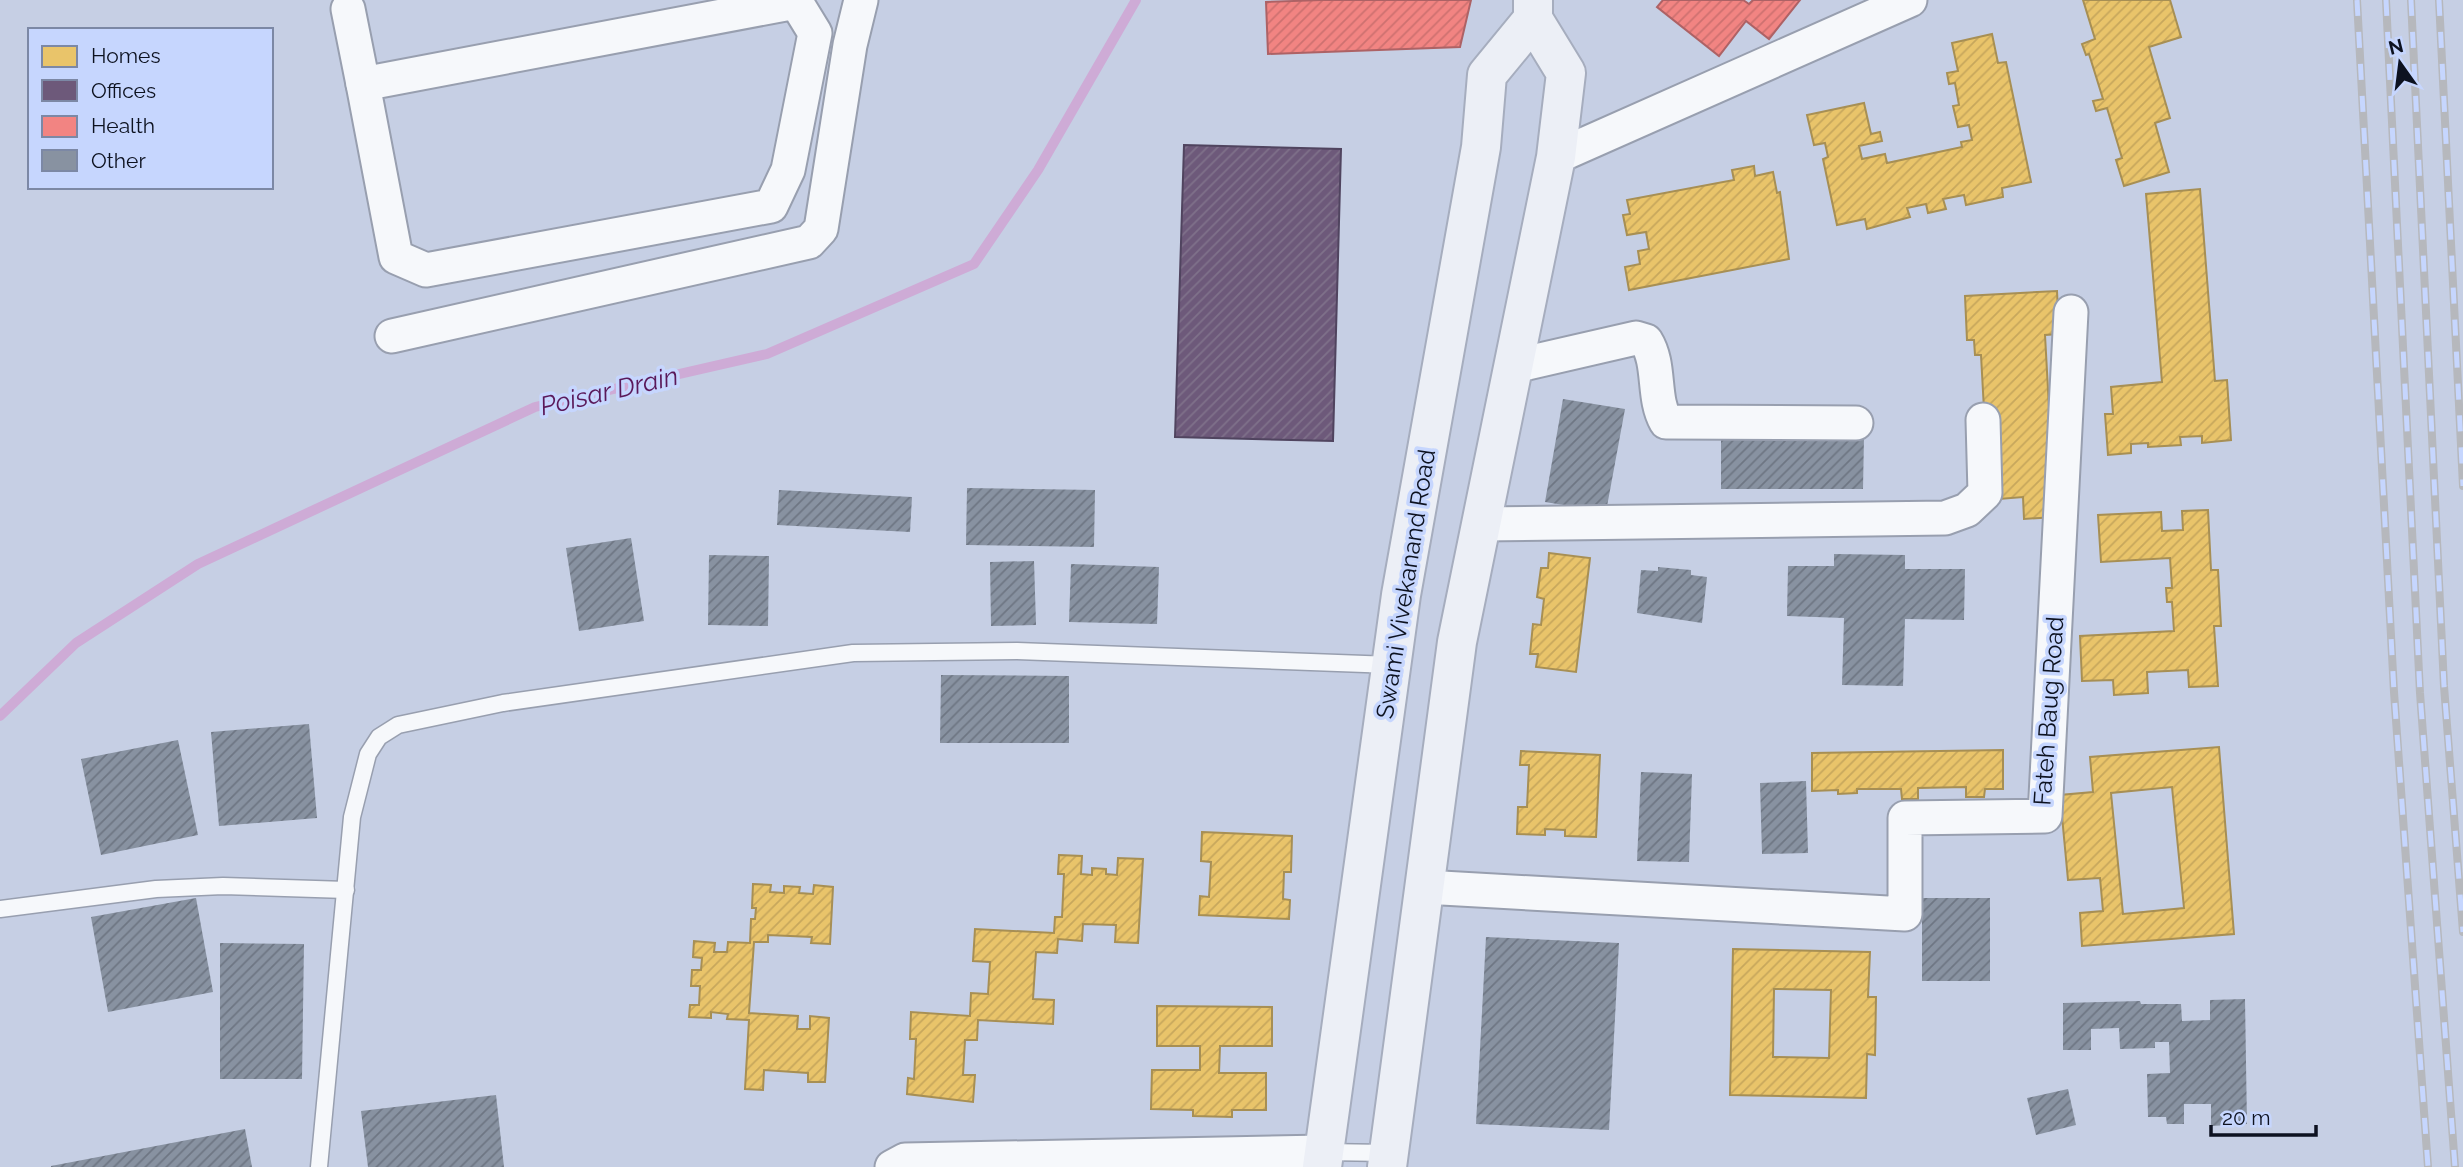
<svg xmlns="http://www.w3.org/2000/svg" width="2463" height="1167" font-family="Raleway,sans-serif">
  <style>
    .homes { fill: url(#homes-hatch); stroke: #a78f54; stroke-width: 2; fill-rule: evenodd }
    .offices { fill: url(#offices-hatch); stroke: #50445f; stroke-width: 2 }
    .health { fill: url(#health-hatch); stroke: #ad6265; stroke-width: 2 }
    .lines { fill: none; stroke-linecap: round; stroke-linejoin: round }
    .stream { stroke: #ceabd6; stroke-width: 10 }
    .building { fill: url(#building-hatch) }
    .service-casing { stroke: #989faf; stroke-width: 19 }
    .minor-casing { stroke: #989faf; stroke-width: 37 }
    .primary-casing { stroke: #a6adbe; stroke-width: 42 }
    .service { stroke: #f6f8fb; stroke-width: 16 }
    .minor { stroke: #f6f8fb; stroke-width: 33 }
    .primary { stroke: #eceff6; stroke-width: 38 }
    .rail-casing { stroke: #b6b8bd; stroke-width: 8 }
    .rail { stroke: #c6d6fe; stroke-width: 5; stroke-dasharray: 16; stroke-linecap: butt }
    .labels { text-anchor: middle; stroke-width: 7; stroke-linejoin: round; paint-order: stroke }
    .street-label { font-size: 24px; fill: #0d1220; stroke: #c6d6fe }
    .water-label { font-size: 26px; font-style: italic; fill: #5a195a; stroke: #c6d6fe }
  </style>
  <defs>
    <pattern id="homes-hatch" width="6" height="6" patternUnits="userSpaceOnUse" patternTransform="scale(1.75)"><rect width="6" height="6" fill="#e9c46a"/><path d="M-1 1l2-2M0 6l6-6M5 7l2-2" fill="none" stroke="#c7a75c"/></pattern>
    <pattern id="offices-hatch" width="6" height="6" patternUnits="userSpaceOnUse" patternTransform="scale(1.75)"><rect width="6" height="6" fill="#6d597a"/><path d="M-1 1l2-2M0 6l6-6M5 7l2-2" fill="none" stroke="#7f718a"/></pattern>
    <pattern id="health-hatch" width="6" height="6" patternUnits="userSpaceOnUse" patternTransform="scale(1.75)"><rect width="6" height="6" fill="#f28482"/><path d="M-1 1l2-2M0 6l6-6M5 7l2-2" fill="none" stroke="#ce7170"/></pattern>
    <pattern id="building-hatch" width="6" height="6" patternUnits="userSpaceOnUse" patternTransform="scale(1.75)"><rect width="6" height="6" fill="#8892a1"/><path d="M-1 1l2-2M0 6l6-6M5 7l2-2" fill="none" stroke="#6e7683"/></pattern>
  </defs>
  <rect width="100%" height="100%" fill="#c6cfe4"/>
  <!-- homes -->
  <g class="homes">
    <polygon points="2083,0 2170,0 2181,37 2149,47 2170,118 2155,123 2169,172 2124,186 2116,160 2122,158 2107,108 2096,111 2093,101 2103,99 2089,54 2086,55 2082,44 2095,39"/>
    <polygon points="1992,34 1998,63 2006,62 2031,182 2002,188 2003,197 1966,205 1964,195 1943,199 1946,209 1928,213 1926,204 1907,208 1910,217 1867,229 1865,219 1837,225 1823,159 1828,157 1825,143 1814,145 1807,115 1864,103 1871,134 1880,132 1882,141 1859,146 1862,159 1885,154 1887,163 1962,147 1961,142 1972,140 1969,125 1958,127 1953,106 1959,105 1955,83 1949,84 1947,73 1958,71 1952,43"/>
    <polygon points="1754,166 1755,176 1773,172 1777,193 1780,192 1789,259 1629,290 1625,267 1640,264 1638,251 1649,249 1646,232 1627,235 1623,215 1630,214 1627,200 1734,180 1732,170"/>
    <polygon points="2200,189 2215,381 2227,380 2231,440 2202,443 2202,436 2180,437 2181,445 2148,447 2148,443 2131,444 2131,453 2108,455 2105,414 2113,414 2111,387 2162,382 2146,194"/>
    <polygon points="2057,291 2059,334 2045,335 2055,517 2024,519 2023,497 1999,499 1988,483 1981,355 1975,355 1974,340 1967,340 1965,296"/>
    <polygon points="2208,510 2211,570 2218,570 2221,626 2214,626 2218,686 2189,687 2188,670 2147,672 2148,693 2114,695 2113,680 2082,681 2080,636 2174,631 2172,602 2167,602 2166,588 2172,588 2170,558 2101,562 2098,515 2161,512 2162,531 2183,530 2182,511"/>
    <polygon points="1549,553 1590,558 1576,672 1536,667 1538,654 1530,654 1533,624 1541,625 1544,599 1537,597 1541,568 1548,568"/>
    <path d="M2219,747L2234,934L2082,946L2080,913L2103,911L2100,878L2068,880L2060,795L2093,792L2090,757ZM2172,787L2184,908L2123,914L2111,793Z"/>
    <polygon points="2003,750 2003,789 1985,789 1984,797 1966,797 1966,787 1918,788 1918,799 1902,799 1901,789 1857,789 1857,793 1838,794 1838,790 1812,791 1812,753"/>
    <polygon points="1521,751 1600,755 1596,837 1565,836 1565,830 1545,829 1545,835 1517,834 1518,807 1527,807 1529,765 1520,765"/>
    <polygon points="1202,832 1292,836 1291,872 1284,872 1283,899 1290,900 1289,919 1199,915 1200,896 1209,897 1211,862 1201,861"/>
    <polygon points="1059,855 1082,856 1081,874 1092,875 1092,868 1106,869 1106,874 1117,875 1118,858 1143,859 1138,943 1115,942 1116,925 1083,924 1082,941 1058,939 1057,953 1036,952 1033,999 1054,1000 1053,1024 978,1020 977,1040 965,1040 963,1075 975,1075 973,1102 907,1094 908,1078 914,1079 916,1039 910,1039 911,1012 970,1016 971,993 988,994 990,962 973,961 975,929 1054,933 1055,917 1062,917 1064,874 1058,874"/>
    <polygon points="753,884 771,885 770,892 784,893 784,886 800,887 799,893 813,894 814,885 833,887 830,944 811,943 812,937 768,935 768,942 754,942 749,1013 798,1016 797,1029 810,1029 810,1016 829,1018 825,1082 808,1082 808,1073 764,1070 763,1090 745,1089 749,1020 727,1019 728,1014 711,1012 711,1018 689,1017 690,1005 699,1005 700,986 691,986 692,970 701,970 702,958 693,957 694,941 715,943 714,952 727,952 728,942 750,943 751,919 755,919 756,908 752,908"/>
    <path d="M1733,949L1870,952L1868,997H1876L1875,1055L1867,1054L1866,1098L1730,1095ZM1774,989L1831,990L1829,1058L1773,1057Z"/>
    <polygon points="1157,1006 1272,1007 1272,1046 1220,1046 1219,1073 1266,1073 1266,1110 1232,1110 1232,1117 1193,1116 1193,1110 1151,1109 1152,1070 1200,1070 1200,1046 1157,1046"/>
  </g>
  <!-- offices -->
  <polygon class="offices" points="1184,145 1341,149 1333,441 1175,437"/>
  <!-- health -->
  <g class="health">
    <polygon points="1322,0 1471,0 1460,47 1268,54 1266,2"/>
    <polygon points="1663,0 1743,0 1749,4 1753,0 1800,0 1769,39 1746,21 1719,56 1657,7"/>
  </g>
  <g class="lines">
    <!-- stream -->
    <polyline class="stream" points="0,716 76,643 198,564 535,407 767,354 974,264 1038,170 1136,0"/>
  </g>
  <!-- building -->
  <g class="building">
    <polygon points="1563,399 1625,409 1606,512 1545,502"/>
    <polygon points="1721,436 1864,437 1863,489 1721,489"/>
    <polygon points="967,488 1095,490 1094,547 966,545"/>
    <polygon points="779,490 912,497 910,532 777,525"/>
    <polygon points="631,538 644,621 579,631 566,548"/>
    <polygon points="1834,554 1905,555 1905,569 1965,569 1964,620 1905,619 1903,686 1842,685 1844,618 1787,616 1788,566 1834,566"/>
    <polygon points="709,555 769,556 768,626 708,625"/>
    <polygon points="1034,561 1036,625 991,626 990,562"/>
    <polygon points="1071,564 1159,567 1157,624 1069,622"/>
    <polygon points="1658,567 1691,570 1691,575 1707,577 1702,623 1637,613 1641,570 1658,571"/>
    <polygon points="941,675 1069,676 1069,743 940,743"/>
    <polygon points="309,724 317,818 219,826 211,732"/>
    <polygon points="178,740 198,835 101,855 81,759"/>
    <polygon points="1641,772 1692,774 1689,862 1637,861"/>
    <polygon points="1806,781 1808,853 1762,854 1760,783"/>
    <polygon points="196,898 213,992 108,1012 91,917"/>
    <rect x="1922" y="898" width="68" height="83"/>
    <polygon points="1486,937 1619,943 1609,1130 1476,1124"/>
    <polygon points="220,943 304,944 302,1079 220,1079"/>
    <polygon points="2245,999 2247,1124 2211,1126 2211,1104 2184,1104 2184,1124 2167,1124 2166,1117 2148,1117 2147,1074 2170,1073 2169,1042 2155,1042 2155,1048 2120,1049 2119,1028 2091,1029 2091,1050 2063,1050 2063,1003 2140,1001 2141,1004 2181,1004 2182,1021 2210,1020 2210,1000"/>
    <polygon points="2068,1089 2076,1125 2036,1135 2027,1098"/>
    <polygon points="496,1095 504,1167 368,1167 361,1111"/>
    <polygon points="245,1129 252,1167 51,1167 51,1166"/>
  </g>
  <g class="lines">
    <!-- service casing -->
    <g class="service-casing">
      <g id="service">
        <polyline points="0,909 156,889 223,886 346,890"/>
        <polyline points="1324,1152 1388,1153"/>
        <polyline points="319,1167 352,817 368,754 379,737 398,725 503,703 853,653 1017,651 1392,665"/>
      </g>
    </g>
    <!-- minor casing -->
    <g class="minor-casing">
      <g id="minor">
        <polygon points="796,2 815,33 788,170 771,206 426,270 396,257 363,84"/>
        <polyline points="348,9 363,84"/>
        <polyline points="1556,157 1910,0"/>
        <polyline points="392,336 809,242 821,229 850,45 861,0"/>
        <path d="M1514,366L1636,338L1646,341C1661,365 1652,397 1666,422L1856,423"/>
        <polyline points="1481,524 1945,518 1967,510 1985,493 1983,420"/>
        <polyline points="1424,887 1905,914 1905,818 2045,816 2071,312"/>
        <polyline points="892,1167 905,1160 1324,1152"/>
      </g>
    </g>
    <!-- primary casing -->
    <g class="primary-casing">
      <g id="primary">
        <polyline points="1322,1167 1401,595 1481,147 1487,75 1533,19"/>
        <polyline points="1387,1167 1457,642 1556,157 1566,73 1533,19 1533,0"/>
      </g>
    </g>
    <!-- service -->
    <use href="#service" class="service"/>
    <!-- minor -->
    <use href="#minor" class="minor"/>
    <!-- primary -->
    <use href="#primary" class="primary"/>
    <!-- rail casing -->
    <g class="rail-casing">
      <g id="rail">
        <polyline points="2357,0 2394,692 2428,1167"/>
        <polyline points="2386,0 2420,693 2455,1167"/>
        <polyline points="2411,0 2444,686 2463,932"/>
        <polyline points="2439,0 2463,486"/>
      </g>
    </g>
    <!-- rail -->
    <use href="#rail" class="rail"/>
  </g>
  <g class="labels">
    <!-- street labels -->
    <g class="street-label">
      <text transform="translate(1406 584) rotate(-81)" y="8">Swami Vivekanand Road</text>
      <text transform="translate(2049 711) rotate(-86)" y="8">Fateh Baug Road</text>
    </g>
    <!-- water labels -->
    <g class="water-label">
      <text transform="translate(609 391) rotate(-13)" y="9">Poisar Drain</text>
    </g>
  </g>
  <!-- legend -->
  <rect x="28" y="28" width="245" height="161" fill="#c6d6fe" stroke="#7c88a5" stroke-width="2"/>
  <rect x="42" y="46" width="35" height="21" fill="#e9c46a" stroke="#7c88a5" stroke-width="2"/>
  <text x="91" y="63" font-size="21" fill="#0d1220">Homes</text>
  <rect x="42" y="80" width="35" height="21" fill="#6d597a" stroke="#7c88a5" stroke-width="2"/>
  <text x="91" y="98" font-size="21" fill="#0d1220">Offices</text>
  <rect x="42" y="116" width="35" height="21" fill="#f28482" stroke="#7c88a5" stroke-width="2"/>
  <text x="91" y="133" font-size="21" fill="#0d1220">Health</text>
  <rect x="42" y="150" width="35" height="21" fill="#8892a1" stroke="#7c88a5" stroke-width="2"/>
  <text x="91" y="168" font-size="21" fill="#0d1220">Other</text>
  <!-- north arrow -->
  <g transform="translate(2400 63) rotate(346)" stroke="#c6d6fe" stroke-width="5" paint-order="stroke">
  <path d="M0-5L12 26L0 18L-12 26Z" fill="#0d1220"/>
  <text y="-10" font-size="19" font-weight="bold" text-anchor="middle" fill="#0d1220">N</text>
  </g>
  <!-- scale -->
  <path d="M2211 1125v10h105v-10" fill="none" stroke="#0d1220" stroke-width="3.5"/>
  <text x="2222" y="1125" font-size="21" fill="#0d1220" stroke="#c6d6fe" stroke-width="5" paint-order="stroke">20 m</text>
</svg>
